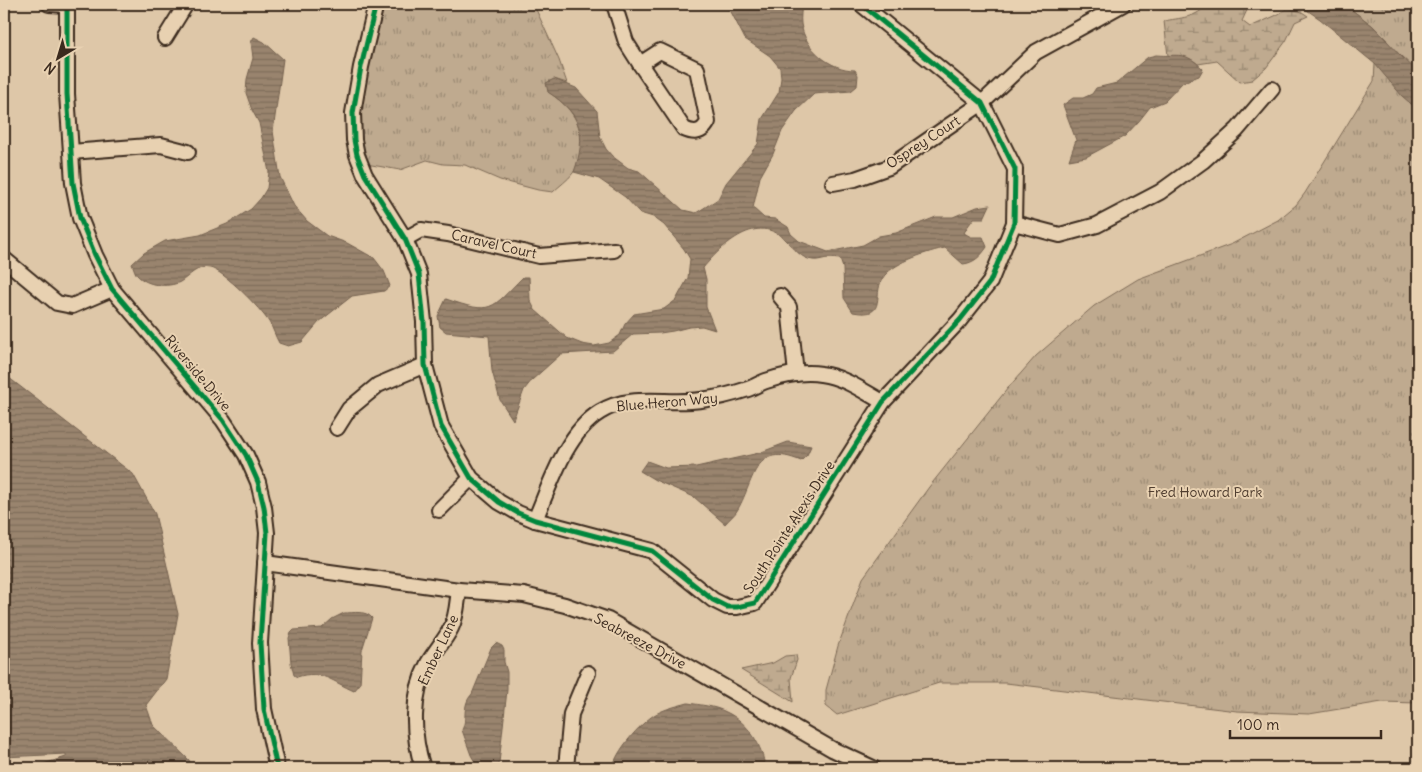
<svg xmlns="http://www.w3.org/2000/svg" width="1422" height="772" font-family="Delius,sans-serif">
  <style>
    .wetland { fill: url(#wetland-marsh); stroke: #7d6a56 }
    .park { fill: url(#park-tufts); stroke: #7d6a56 }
    .water { fill: url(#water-rules); stroke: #73604e }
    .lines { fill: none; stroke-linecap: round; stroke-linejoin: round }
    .minor-casing { stroke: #3b2a1e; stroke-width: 18 }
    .minor { stroke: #e8d1b1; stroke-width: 14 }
    .cycleway-casing { stroke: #e8d1b1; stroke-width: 8 }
    .cycleway { stroke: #00873e; stroke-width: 5 }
    .labels { text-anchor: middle; stroke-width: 4; stroke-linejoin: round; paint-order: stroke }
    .street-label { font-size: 14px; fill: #3b2a1e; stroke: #e8d1b1 }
    .park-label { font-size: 14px; fill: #4f3d2f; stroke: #e8d1b1 }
  </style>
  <defs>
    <pattern id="wetland-marsh" width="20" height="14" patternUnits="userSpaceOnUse" patternTransform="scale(1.25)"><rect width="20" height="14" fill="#bfaa8f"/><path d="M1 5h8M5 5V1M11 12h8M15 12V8" fill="none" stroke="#9c8b74"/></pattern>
    <pattern id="park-tufts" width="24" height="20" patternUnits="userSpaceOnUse" patternTransform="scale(1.25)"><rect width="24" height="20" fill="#bfaa8f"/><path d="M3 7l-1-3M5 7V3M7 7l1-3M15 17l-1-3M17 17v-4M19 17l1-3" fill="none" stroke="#9c8b74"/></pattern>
    <pattern id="water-rules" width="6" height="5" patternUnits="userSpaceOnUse" patternTransform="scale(1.25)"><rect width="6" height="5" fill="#99846e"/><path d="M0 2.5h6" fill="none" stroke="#7e6c5a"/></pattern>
  </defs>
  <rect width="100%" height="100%" fill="#dec7a8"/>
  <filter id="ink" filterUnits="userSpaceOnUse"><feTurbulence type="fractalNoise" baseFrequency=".02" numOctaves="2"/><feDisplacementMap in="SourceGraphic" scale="10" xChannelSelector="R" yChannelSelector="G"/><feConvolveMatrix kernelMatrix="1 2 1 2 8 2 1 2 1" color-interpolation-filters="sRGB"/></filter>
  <g filter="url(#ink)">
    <!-- wetland -->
    <g class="wetland">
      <path d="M1206,4H1256L1248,8L1242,21L1250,27L1277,15L1288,8L1302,12L1308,16L1295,22L1286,41L1266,68L1252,80L1240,82L1217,61L1198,64C1191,57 1177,55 1168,56L1164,21C1178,18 1199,18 1206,4Z"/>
      <polygon points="796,655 797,660 791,678 793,702 741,670 773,663 785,656"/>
    </g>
    <!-- park -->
    <g class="park">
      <path d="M381,4H531L534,5L559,60L567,83L554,79L548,92C571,107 585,125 580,154C579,160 577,168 573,173C568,180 559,186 553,192L538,190L500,180L465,165L443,164L427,160L400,170L366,164L359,139L358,113Z"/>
      <polygon points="1344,4 1418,4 1418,703 1382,702 1309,714 1237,711 1006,683 939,683 837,715 826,706 826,690 838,646 863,578 929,487 1008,388 1036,356 1094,306 1138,279 1232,244 1278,220 1296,205 1305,193 1374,81 1375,64 1387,40 1373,26"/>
    </g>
    <!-- water -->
    <g class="water">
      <path d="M727,4H801C802,10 800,17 801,24C805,49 830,70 855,70L858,75L857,86L851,91L814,94L796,111L782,131L773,154L760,177L753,208L764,218L775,219L788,227L791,234L799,241L828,252L863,245L879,236L896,233L936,217H953L977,207L990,205L984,218H974L968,226L964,233L971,237H983L987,247C981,256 974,263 963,264L945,248C929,251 896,262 885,275C870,292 890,319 853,312L844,298L843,268L840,259C837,259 832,258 829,258C824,258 818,261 813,260C801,259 794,248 786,240C757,212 723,244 703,268L706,279V307L715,330L702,326L689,327L673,331L660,333L633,334L613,351L561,354L532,380L524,390L513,420L500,400L492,371L489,336L446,332L440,327L438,316L446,299C493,315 490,310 523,277H529L530,300L535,310L567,338L582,344L594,346L609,343L620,335L625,324L634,314L664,309L676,300L688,278L690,259L684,249L664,225L653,217L640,213L625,197L599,179L574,172C587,135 582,114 548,92L546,83L554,79L576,88L597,111L600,137L606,149L612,156L628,168L639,171L683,210L696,213L718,199L726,183L758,144L762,119L779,92L781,78L780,68L770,56L745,39Z"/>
      <polygon points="1298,4 1344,4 1373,26 1400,55 1418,72 1418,110 1402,96 1375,64 1320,19"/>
      <path d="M254,37L264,42L283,59L273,131L280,177L294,206L307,221L327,236L347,243L374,258L384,271L390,286L384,291L352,296L319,322L302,342L288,346L279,343C275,336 273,328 269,322C261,309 224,271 210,268C197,265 190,276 180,282C168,288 147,286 137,275C135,273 134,268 132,264L144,253L165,241L200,235L227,224L251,209L261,198L267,188L269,172L259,123L252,110L246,93L247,79L253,58L251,42Z"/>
      <path d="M1156,55C1179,57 1184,50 1203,69L1199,76L1183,82L1165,101L1150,107L1139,121L1125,136L1086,157L1069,160L1076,140L1063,105L1073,98H1083L1092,94L1096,88L1117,83L1148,57Z"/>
      <polygon points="4,374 133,474 155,514 178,614 166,679 146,705 153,725 189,760 192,768 30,768 66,757 66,754 4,757"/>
      <path d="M788,442L811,446L807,455L801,461C754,441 755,479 738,509C735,515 729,519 725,524L694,497L655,480L640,471L647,461L666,468L696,467L759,453Z"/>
      <path d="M344,613C353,613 366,610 372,618L362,650L360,684L354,691C333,682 321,669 297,677L294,675L291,663L289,638L291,633L294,630L322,628L332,619Z"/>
      <path d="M496,643L502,646L504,650V662L507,672V690L499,763L494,768H483L475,762L471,755L462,730C468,719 461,705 472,694L491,648Z"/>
      <path d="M688,703C700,705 715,706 726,712C748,722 763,746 765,768H613C615,752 640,724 654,715C664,709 677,706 688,703Z"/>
    </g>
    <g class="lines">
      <!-- minor casing -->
      <g class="minor-casing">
        <g id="minor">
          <polyline points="49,4 67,5"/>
          <polyline points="67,4 67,94 71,152 73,183 80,218 95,255 112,289 223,420 246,455 258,482 264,507 267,533 260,643 264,709 277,768"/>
          <polyline points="376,4 361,67 353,113 354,140 357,155 365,175 405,239 419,274 424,322 425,365 441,426 471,478 499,502 518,513 535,520 652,551 713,600 727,607 737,607 755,603 883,402 960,320 990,282 1014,223 1015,169 982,103 861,4"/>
          <polyline points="614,4 626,42 640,64"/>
          <polyline points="165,38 186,4"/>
          <path d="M660,51L697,69L708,122C702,133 695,134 684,129L640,64Z"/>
          <polyline points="71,152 161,145 188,152"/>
          <polyline points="833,183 855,179 889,167 982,103 1036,52 1123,4"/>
          <polyline points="1014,223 1060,235 1097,225 1160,192 1203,161 1237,130 1272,89"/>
          <polyline points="405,239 421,230 448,234 539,256 614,250"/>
          <polyline points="4,259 57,303 72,306 112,289"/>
          <polyline points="780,296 789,307 796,374"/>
          <polyline points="337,428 349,409 378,385 425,365"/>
          <polyline points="439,510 471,478"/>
          <path d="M535,520C550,485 566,433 600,412C630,393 668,405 701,400C717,398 733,394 748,389C754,387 760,383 766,381C784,375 803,371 821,374C844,377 863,391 883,402"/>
          <polyline points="265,563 459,590 524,595 565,605 608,620 832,749 873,768"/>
          <path d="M423,768C412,735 411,695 428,663C435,651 445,640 451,628C457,616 457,603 459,590"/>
          <polyline points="566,768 571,714 588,673"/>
        </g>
      </g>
      <!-- minor -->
      <use href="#minor" class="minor"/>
      <!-- cycleway casing -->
      <g class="cycleway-casing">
        <g id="cycleway">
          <polyline points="67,4 67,94 71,152 73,183 80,218 95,255 112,289 223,420 246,455 258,482 264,507 267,533 260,643 264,709 277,768"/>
          <polyline points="376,4 361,67 353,113 354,140 357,155 365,175 405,239 419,274 424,322 425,365 441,426 471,478 499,502 518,513 535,520 652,551 713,600 727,607 737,607 755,603 883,402 960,320 990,282 1014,223 1015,169 982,103 861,4"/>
        </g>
      </g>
      <!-- cycleway -->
      <use href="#cycleway" class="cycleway"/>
    </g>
  </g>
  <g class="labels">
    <!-- street labels -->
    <g class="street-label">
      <text transform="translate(923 142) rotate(-33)" y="5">Osprey Court</text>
      <text transform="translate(494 244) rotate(13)" y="5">Caravel Court</text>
      <text transform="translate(198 373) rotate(50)" y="5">Riverside Drive</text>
      <text transform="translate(667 402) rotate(-5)" y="5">Blue Heron Way</text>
      <text transform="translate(789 527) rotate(-57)" y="5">South Pointe Alexis Drive</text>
      <text transform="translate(640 641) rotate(28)" y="5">Seabreeze Drive</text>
      <text transform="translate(438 650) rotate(-65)" y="5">Ember Lane</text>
    </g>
    <!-- park labels -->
    <g class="park-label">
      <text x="1205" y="497">Fred Howard Park</text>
    </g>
  </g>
  <!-- margin -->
  <rect width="1422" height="772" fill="none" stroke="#e8d1b1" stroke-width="20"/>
  <rect x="10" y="10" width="1402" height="752" fill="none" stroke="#3b2a1e" stroke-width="2" filter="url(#ink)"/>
  <!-- north arrow -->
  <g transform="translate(58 58) rotate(218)" stroke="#e8d1b1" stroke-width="4" paint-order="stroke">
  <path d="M0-4L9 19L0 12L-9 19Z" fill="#3b2a1e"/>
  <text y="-8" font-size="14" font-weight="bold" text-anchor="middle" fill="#3b2a1e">N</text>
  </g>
  <!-- scale -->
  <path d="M1230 730v8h151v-8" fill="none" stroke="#3b2a1e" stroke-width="2.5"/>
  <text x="1237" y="730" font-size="15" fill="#3b2a1e" stroke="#e8d1b1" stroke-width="4" paint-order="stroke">100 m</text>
</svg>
